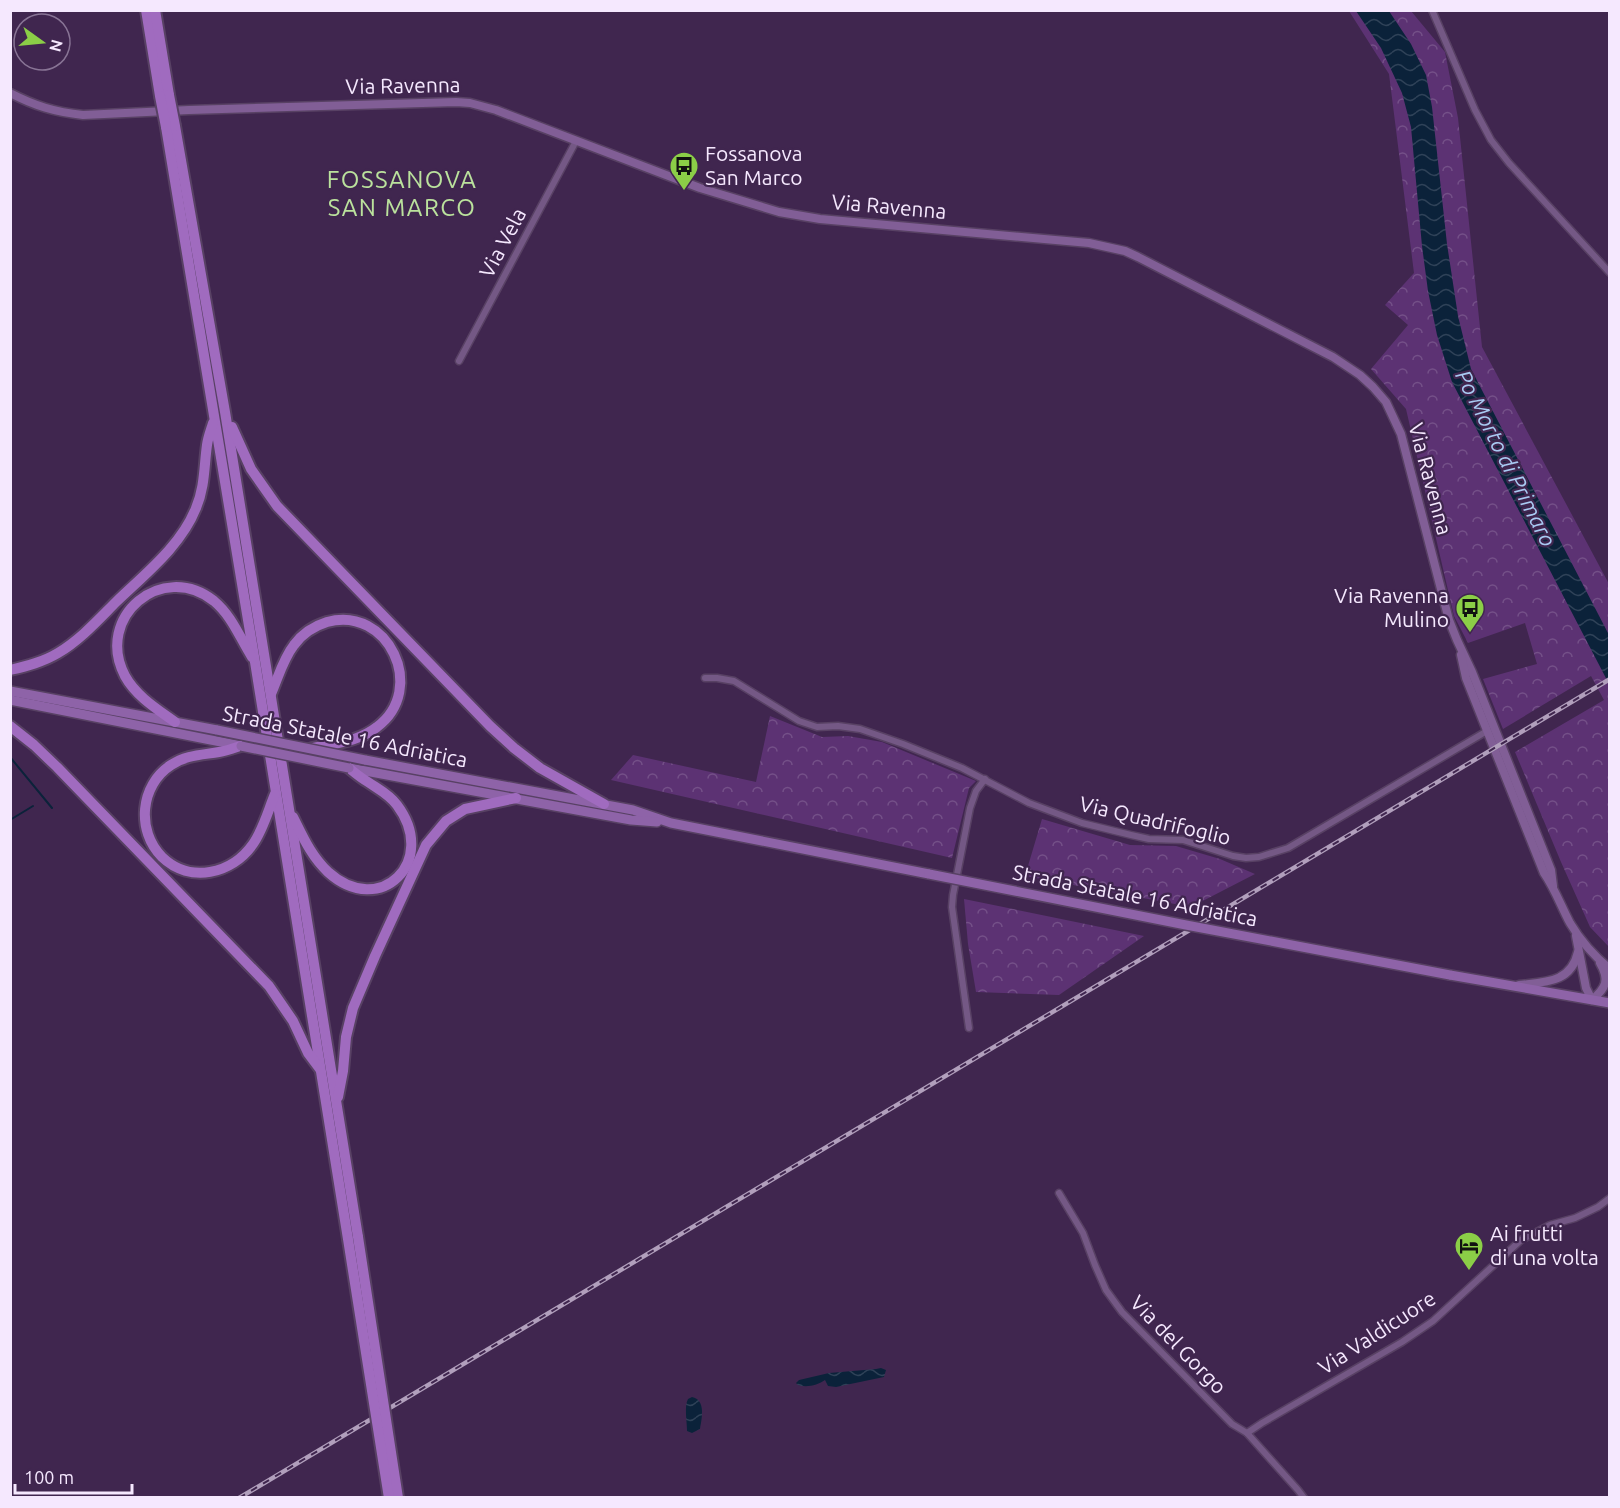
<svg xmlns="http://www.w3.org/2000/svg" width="1620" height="1508" font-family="Ubuntu,sans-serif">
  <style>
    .forest { fill: url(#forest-crowns) }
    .water { fill: url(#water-waves) }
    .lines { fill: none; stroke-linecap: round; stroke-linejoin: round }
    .stream { stroke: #0b223a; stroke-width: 2 }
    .street-casing { stroke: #584164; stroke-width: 9 }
    .secondary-casing { stroke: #584164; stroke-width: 11 }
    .primary-casing { stroke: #584164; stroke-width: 12 }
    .highway-casing { stroke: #584164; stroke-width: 14 }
    .street { stroke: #745885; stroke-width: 6 }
    .secondary { stroke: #815e96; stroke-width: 8 }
    .primary { stroke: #8e63a8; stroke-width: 9 }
    .highway { stroke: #a06bbf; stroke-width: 10 }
    .rail-casing { stroke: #b19fbc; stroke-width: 4.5 }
    .rail { stroke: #40264f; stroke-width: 2; stroke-dasharray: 7; stroke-linecap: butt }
    .primary-bridge-casing { stroke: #584164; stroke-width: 12; stroke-linecap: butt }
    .highway-bridge-casing { stroke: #584164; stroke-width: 14; stroke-linecap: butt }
    .primary-bridge { stroke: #8e63a8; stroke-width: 9 }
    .highway-bridge { stroke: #a06bbf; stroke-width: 10 }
    .labels { text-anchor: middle; stroke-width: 4.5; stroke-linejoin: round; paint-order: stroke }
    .street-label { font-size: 21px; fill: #f5e8fe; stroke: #40264f }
    .poi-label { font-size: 21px; fill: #f5e8fe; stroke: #40264f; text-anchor: start }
    .water-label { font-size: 22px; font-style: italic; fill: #a8caf2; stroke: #40264f }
    .quarter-label { font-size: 24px; letter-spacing: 1.5px; fill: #bbe29d; stroke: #40264f }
  </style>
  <defs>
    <pattern id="forest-crowns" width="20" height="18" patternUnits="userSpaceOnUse" patternTransform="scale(1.5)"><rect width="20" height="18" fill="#5c3273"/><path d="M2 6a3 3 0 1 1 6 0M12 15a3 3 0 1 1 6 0" fill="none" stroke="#745088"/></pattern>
    <pattern id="water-waves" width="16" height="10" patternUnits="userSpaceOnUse" patternTransform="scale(1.5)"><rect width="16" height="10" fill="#0b223a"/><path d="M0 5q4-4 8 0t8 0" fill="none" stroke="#2f4258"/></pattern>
  </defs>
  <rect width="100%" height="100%" fill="#40264f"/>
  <!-- forest -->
  <g class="forest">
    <polygon points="1349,11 1411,11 1445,52 1458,118 1482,347 1609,584 1609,947 1590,927 1561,862 1515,752 1604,700 1591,676 1503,729 1483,679 1537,664 1525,623 1468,643 1454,616 1406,409 1371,369 1408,325 1385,305 1414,273 1389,74"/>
    <polygon points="770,716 822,737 848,736 882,742 976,781 969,788 952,858 611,780 633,755 756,782"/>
    <polygon points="1042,819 1130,845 1176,846 1220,859 1255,874 1191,907 1025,876"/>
    <polygon points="964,899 1144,936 1059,995 976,992 968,944"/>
  </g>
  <!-- water -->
  <g class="water">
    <polygon points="1356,11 1389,11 1411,44 1426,75 1432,107 1447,244 1458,316 1471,369 1609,635 1609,684 1452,382 1437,335 1428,291 1422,246 1411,127 1402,93 1381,48"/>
    <path d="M881,1368L886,1370L884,1377L836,1387L828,1386L825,1380C818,1385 807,1388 798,1385L796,1383L799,1380L829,1373L876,1369Z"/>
    <path d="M692,1397C706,1400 702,1418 700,1429L692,1433L687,1431C687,1421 684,1406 688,1399Z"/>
  </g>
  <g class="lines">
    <!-- stream -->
    <g class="stream">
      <polyline points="10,757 52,808"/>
      <polyline points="10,820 33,806"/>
    </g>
    <!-- street casing -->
    <g class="street-casing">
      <g id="street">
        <polyline points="1432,10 1475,110 1491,140 1509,163 1610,273"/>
        <polyline points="459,361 576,141"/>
        <polyline points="705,678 717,678 734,681 799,721 817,727 838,726 860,729 903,744 962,768 1029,803 1082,823 1131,835 1149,839 1183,840 1233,856 1246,858 1259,857 1288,848 1487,731"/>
        <polyline points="969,1028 952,907 953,895 970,808 976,791 985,779"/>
        <polyline points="1059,1193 1083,1233 1095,1265 1106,1290 1122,1312 1232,1424 1247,1433 1298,1490 1304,1498"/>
        <polyline points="1247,1433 1262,1423 1402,1342 1433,1321 1521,1240 1550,1225 1575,1218 1598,1207 1610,1198"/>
      </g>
    </g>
    <!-- secondary casing -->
    <g class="secondary-casing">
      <g id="secondary">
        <path d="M10,93C35,106 55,112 83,115L189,110L456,102L470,103L496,110L700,188L779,212L820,219L1089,243L1125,251L1138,257L1333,357L1360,375L1373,387L1386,402L1401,434L1449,620L1457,640L1472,672L1551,870L1553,886"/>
        <path d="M1461,655L1466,678L1544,873C1555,889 1561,906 1570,923C1580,940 1594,956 1610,969"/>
        <path d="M1576,936L1586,988L1592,1000C1606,988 1610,980 1600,963"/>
        <path d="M1519,985C1545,982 1571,983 1578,952"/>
      </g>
    </g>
    <!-- primary casing -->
    <g class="primary-casing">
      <g id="primary">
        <polyline points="10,691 217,730"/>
        <polyline points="10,700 241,746"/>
        <polyline points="365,760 633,810 671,823 929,874"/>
        <polyline points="349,768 631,820 657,822"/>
        <polyline points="1450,975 1610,1003"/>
      </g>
    </g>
    <!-- highway casing -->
    <g class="highway-casing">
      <g id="highway">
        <polyline points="146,10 160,96"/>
        <polyline points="155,10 169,95"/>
        <polyline points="175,126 225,412 358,1237"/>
        <polyline points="166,127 255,662 348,1239"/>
        <polyline points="232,427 251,469 277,506 490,726 514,748 540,768 604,804"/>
        <path d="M10,670C27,666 43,662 58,653C80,640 98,620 116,602C145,574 181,546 196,508C205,487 204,466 207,445C208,437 211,430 213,423"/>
        <path d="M271,694C278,678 283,659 294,645C302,634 314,626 327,622C388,605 428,689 377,727C357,743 332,743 309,749"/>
        <path d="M175,722C157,709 136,696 125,676C94,617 162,560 214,601C232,616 240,638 252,657"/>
        <polyline points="10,726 34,745 57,767 269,986 293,1021 308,1053 320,1069"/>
        <path d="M241,746C233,748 226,751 219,752C201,755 186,755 171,765C140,785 136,831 162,857C190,884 232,874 253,844C263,830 268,811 275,794"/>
        <path d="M293,817C303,837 311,856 328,872C380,919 439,861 397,805C389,794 378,789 368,782C361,778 355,773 349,768"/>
        <polyline points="338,1097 343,1071 346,1037 353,1008 375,956 426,845 446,821 465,809 516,798"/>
      </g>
    </g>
    <!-- street -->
    <use href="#street" class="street"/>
    <!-- secondary -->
    <use href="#secondary" class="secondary"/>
    <!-- primary -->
    <use href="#primary" class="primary"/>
    <!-- highway -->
    <use href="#highway" class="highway"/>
    <!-- rail casing -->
    <g class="rail-casing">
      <polyline id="rail" points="239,1498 1610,679"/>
    </g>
    <!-- rail -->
    <use href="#rail" class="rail"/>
    <!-- primary-bridge casing -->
    <g class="primary-bridge-casing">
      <g id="primary-bridge">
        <polyline points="217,730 365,760"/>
        <polyline points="241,746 349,768"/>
        <polyline points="929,874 1186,925 1450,975"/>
      </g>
    </g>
    <!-- highway-bridge casing -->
    <g class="highway-bridge-casing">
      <g id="highway-bridge">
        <polyline points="169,95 175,126"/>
        <polyline points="160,96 166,127"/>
        <polyline points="358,1237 398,1498"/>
        <polyline points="348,1239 389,1498"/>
      </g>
    </g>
    <!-- primary-bridge -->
    <use href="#primary-bridge" class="primary-bridge"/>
    <!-- highway-bridge -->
    <use href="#highway-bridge" class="highway-bridge"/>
  </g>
  <!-- icons -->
  <defs>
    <g id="bus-pin" transform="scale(1.5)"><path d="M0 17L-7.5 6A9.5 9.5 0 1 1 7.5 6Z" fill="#8bce47" stroke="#40264f"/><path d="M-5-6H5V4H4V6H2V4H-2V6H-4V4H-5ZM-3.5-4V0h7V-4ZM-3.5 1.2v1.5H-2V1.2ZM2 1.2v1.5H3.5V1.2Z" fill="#111"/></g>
    <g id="hotel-pin" transform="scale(1.5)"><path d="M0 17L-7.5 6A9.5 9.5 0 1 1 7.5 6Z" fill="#8bce47" stroke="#40264f"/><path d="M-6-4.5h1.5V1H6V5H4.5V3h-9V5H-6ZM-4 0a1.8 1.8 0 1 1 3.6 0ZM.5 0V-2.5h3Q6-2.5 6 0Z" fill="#111"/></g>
  </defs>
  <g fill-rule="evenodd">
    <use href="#bus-pin" x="684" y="166"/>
    <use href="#bus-pin" x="1470" y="608"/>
    <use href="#hotel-pin" x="1469" y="1246"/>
  </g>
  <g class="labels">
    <!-- street labels -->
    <g class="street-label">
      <text transform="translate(403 86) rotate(-1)" y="7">Via Ravenna</text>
      <text transform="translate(889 207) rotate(5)" y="7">Via Ravenna</text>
      <text transform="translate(503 243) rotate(-62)" y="7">Via Vela</text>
      <text transform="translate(1430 479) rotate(75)" y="7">Via Ravenna</text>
      <text transform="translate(345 737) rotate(11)" y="7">Strada Statale 16 Adriatica</text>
      <text transform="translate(1155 821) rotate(13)" y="7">Via Quadrifoglio</text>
      <text transform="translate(1135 896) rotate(11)" y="7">Strada Statale 16 Adriatica</text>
      <text transform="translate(1377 1333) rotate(-33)" y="7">Via Valdicuore</text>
      <text transform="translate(1178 1345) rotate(46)" y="7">Via del Gorgo</text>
    </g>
    <!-- poi labels -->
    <g class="poi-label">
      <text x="705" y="161">Fossanova<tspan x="705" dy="24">San Marco</tspan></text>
      <text x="1449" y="603" text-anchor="end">Via Ravenna<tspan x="1449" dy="24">Mulino</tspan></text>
      <text x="1490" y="1241">Ai frutti<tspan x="1490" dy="24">di una volta</tspan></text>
    </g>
    <!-- water labels -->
    <g class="water-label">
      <text transform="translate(1506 458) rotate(63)" y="8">Po Morto di Primaro</text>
    </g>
    <!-- quarter labels -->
    <g class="quarter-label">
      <text x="402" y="188">FOSSANOVA<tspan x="402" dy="28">SAN MARCO</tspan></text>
    </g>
  </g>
  <!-- border -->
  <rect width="1620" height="1508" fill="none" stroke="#f5e8fe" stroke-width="24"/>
  <!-- north arrow -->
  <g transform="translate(42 42) rotate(105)"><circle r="28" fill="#40264f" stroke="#887495" stroke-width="1.5"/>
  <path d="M0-4.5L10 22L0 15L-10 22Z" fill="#8bce47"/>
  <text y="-9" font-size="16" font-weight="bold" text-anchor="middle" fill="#f5e8fe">N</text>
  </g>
  <!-- scale -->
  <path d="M15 1484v9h117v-9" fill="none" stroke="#f5e8fe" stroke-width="3"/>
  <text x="24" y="1484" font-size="18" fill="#f5e8fe" stroke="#40264f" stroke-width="4.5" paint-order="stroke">100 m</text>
</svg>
